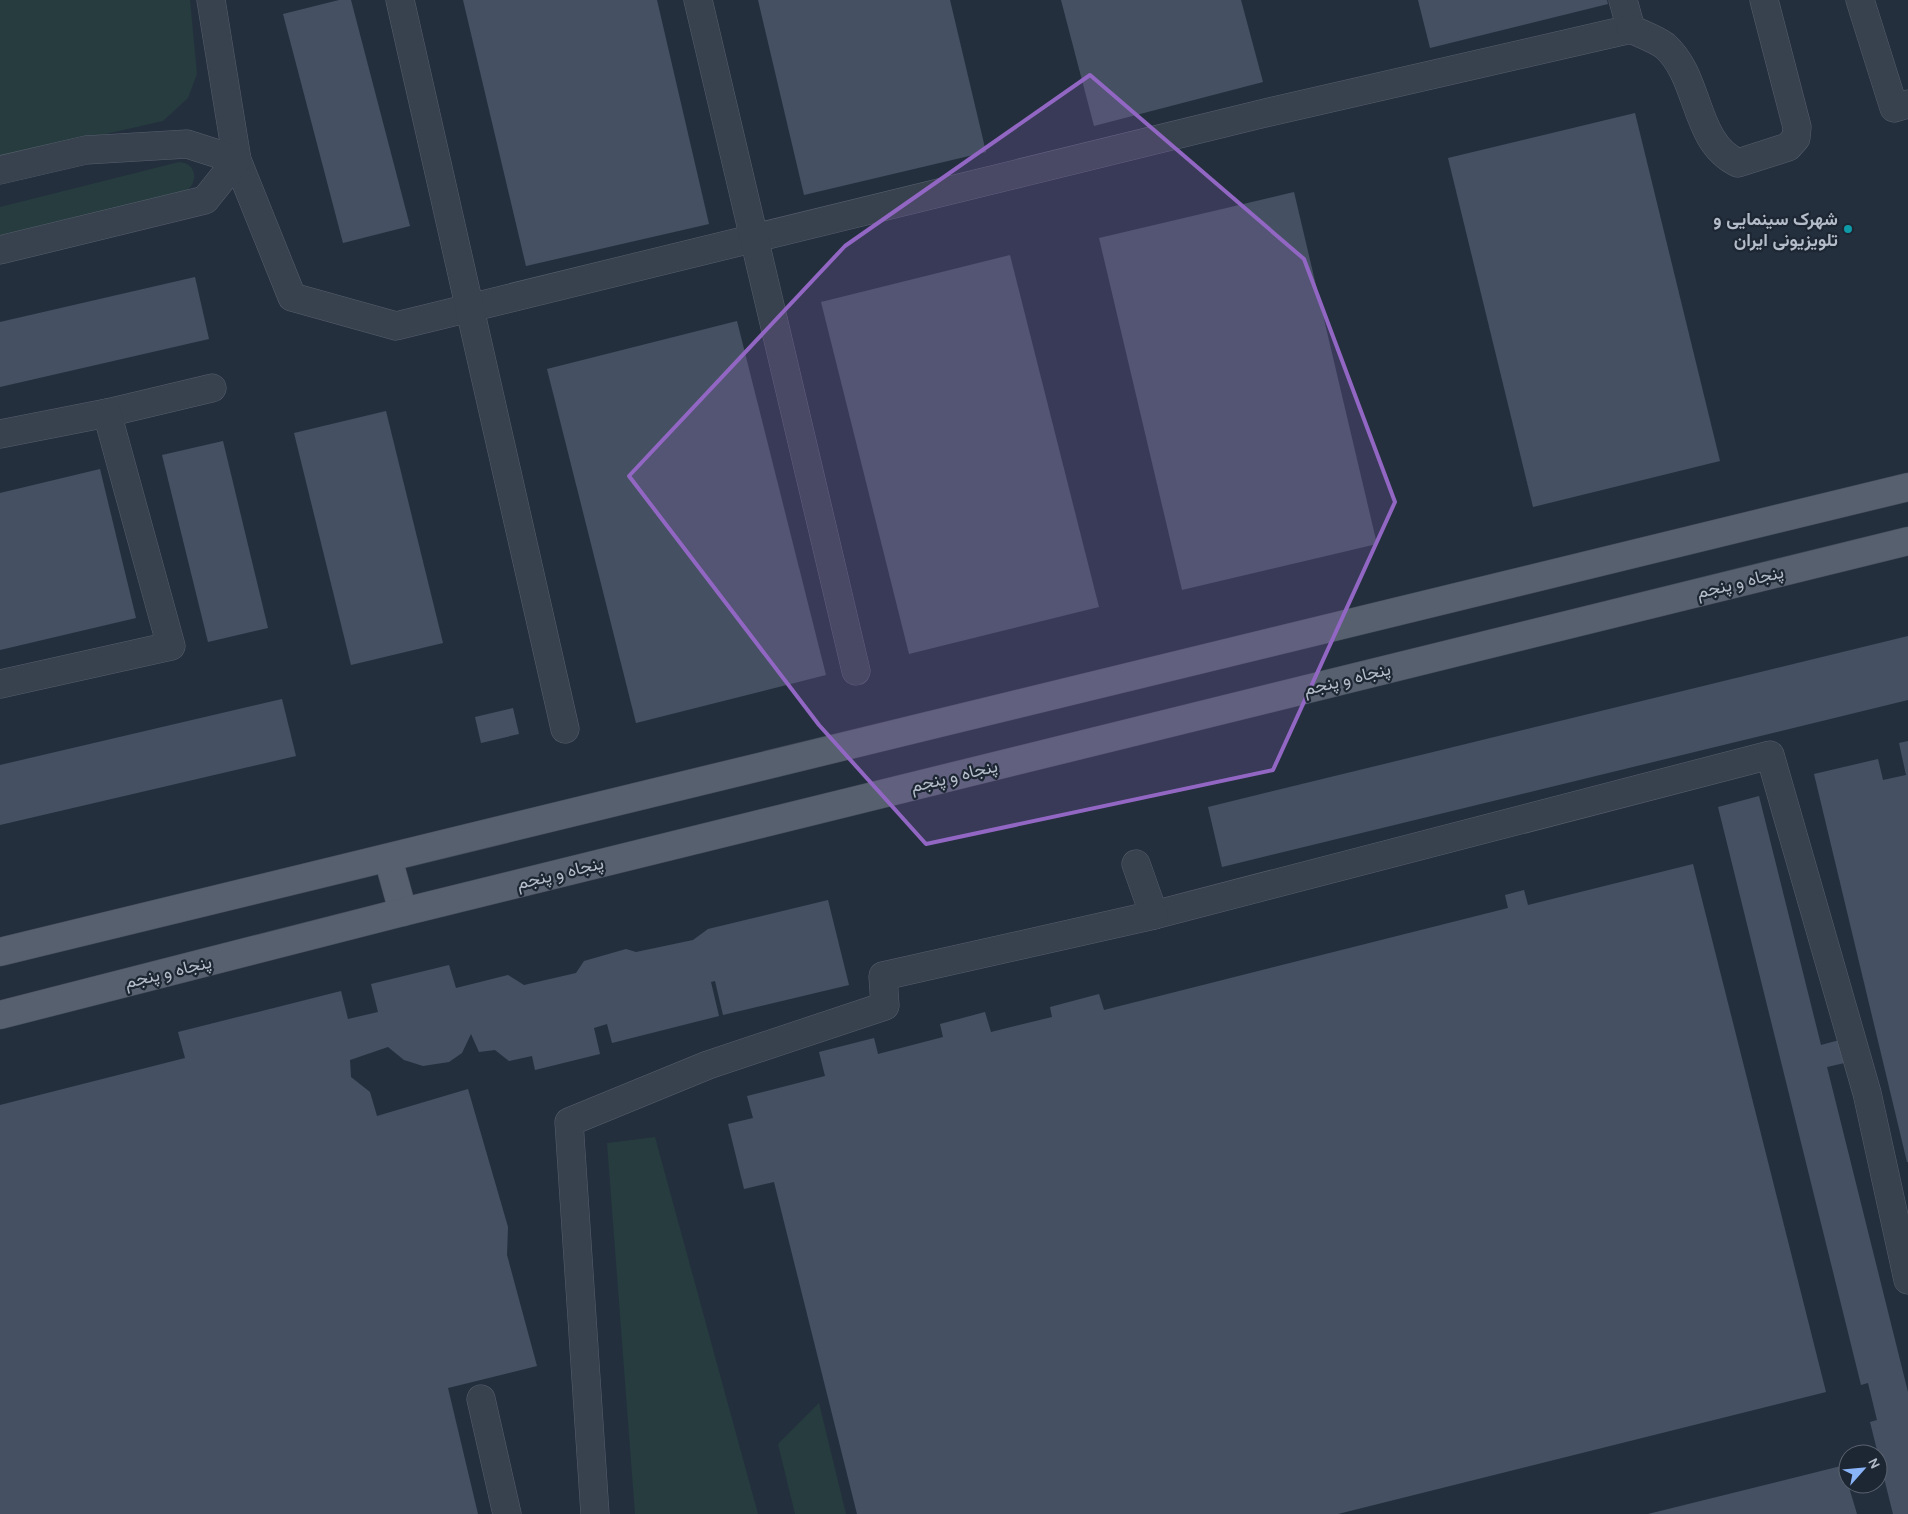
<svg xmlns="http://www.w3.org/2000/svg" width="1908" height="1514" font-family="Karla,Vazirmatn,sans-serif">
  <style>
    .green { fill: #263c3f }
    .building { fill: #455162 }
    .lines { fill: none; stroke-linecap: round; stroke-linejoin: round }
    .minor-casing { stroke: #565f6c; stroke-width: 29 }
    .major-casing { stroke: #414a57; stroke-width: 29 }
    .minor { stroke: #38414e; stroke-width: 28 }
    .major { stroke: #56606e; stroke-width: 28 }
    .marked { fill: #9266c3; fill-opacity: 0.2; stroke: #9266c3; stroke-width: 4; stroke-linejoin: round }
    .culture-dot { fill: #0f9aa8; stroke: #1d2633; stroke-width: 2 }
    .labels { text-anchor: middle; stroke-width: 4.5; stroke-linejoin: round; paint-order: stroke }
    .poi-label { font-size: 18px; font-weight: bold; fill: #b4bcc9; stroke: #1d2633; text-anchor: end }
    .street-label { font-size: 18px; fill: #b4bcc9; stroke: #1d2633 }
  </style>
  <rect width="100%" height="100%" fill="#242f3e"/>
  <!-- green -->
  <g class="green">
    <polygon points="0,0 190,0 197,74 188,98 163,121 0,158"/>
    <path d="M179,162C196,163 199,181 187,190L0,237V207Z"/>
    <polygon points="655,1137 758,1514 635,1514 607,1143"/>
    <polygon points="819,1403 846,1514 795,1514 778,1444"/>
  </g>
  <!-- building -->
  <g class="building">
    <polygon points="339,0 351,0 410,226 343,243 283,14"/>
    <polygon points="463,0 657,0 709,224 526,266"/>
    <polygon points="758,0 950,0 986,152 804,195"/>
    <polygon points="1061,0 1241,0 1263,82 1094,126"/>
    <polygon points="1418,0 1607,0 1608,4 1430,48"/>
    <polygon points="1635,113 1720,461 1533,507 1448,158"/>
    <polygon points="1294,192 1377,544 1182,590 1099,238"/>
    <polygon points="1010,255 1099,607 909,654 821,302"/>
    <polygon points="195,277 209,339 0,387 0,322"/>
    <polygon points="737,321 826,675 636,723 547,369"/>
    <polygon points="386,411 443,643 351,665 294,433"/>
    <polygon points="223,441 268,628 208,642 162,455"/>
    <polygon points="100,469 136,618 0,650 0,493"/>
    <polygon points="1908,636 1908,700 1222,867 1208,807"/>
    <polygon points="282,699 296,756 0,825 0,765"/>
    <polygon points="513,708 519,734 481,743 475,717"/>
    <polygon points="1908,741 1908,1162 1907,1162 1814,774 1878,759 1883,780 1906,775 1899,743"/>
    <polygon points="1759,796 1821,1045 1843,1039 1849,1062 1827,1067 1908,1392 1908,1514 1893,1514 1870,1422 1877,1420 1868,1383 1861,1385 1718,807"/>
    <polygon points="1693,864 1826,1392 1338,1514 857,1514 774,1182 744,1189 728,1124 753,1118 747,1096 825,1076 819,1052 874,1038 878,1054 943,1037 940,1024 985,1012 991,1032 1052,1017 1050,1007 1099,994 1104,1010 1508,908 1505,895 1524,890 1528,905"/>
    <polygon points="828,900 849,985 723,1015 715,981 711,982 719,1016 612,1043 607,1024 594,1028 600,1054 535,1070 532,1056 509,1061 495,1050 479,1052 471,1034 462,1053 449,1062 423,1066 404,1060 388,1047 350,1060 351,1077 370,1092 377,1116 468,1089 508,1227 507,1255 537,1366 448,1388 478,1514 0,1514 0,1105 185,1058 178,1032 341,991 348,1019 378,1012 371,984 449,965 456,988 508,975 524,985 576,973 584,961 626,949 636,952 693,940 708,929"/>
    <polygon points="1845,1465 1848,1484 1857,1514 1648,1514"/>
  </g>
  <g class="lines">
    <!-- minor casing -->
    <g class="minor-casing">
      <g id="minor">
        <polyline points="211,0 237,160 292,297 396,326 1261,114 1631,29 1623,0"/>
        <polyline points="400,0 565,729"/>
        <polyline points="698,0 856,671"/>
        <polyline points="1860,0 1894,108 1908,104"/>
        <path d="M1631,29C1641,34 1656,39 1665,46C1701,78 1693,142 1738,163L1788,147L1796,138L1797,127L1764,0"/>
        <polyline points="0,170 86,150 187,144 237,160 205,200 0,250"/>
        <polyline points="107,413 212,388"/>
        <polyline points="0,434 107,413 171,646 0,684"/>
        <polyline points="1136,864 1154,915 1770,755 1867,1093 1908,1280"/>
        <polyline points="481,1399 507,1514"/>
        <polyline points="595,1514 569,1122 708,1065 885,1006 883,976 1154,915"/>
      </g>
    </g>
    <!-- major casing -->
    <g class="major-casing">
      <g id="major">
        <polyline points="388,858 403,912"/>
        <polyline points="0,952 1908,487"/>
        <polyline points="0,1015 403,912 1908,541"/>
      </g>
    </g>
    <!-- minor -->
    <use href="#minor" class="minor"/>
    <!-- major -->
    <use href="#major" class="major"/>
  </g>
  <!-- marked area -->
  <path class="marked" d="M1090,75L1304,259L1395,502L1273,770L926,844L819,725L629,476L845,246Z"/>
  <!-- markers -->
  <circle class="culture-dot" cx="1848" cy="229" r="5"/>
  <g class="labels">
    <!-- poi labels -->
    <g class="poi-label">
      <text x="1838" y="225">شهرک سینمایی و<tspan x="1838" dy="21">تلویزیونی ایران</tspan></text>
    </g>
    <!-- street labels -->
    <g class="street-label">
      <text transform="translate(1740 582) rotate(-14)" y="6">پنجاه و پنجم</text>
      <text transform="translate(1347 679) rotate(-14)" y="6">پنجاه و پنجم</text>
      <text transform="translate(954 776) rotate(-14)" y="6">پنجاه و پنجم</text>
      <text transform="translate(560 873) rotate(-14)" y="6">پنجاه و پنجم</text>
      <text transform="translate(168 972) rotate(-14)" y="6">پنجاه و پنجم</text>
    </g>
  </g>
  <!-- north arrow -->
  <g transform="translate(1863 1469) rotate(63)"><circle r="24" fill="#1d2633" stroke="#59626f"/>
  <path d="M0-4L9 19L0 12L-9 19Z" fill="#8ab4f8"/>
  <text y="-8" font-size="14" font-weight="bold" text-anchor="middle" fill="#b4bcc9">N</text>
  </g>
</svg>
